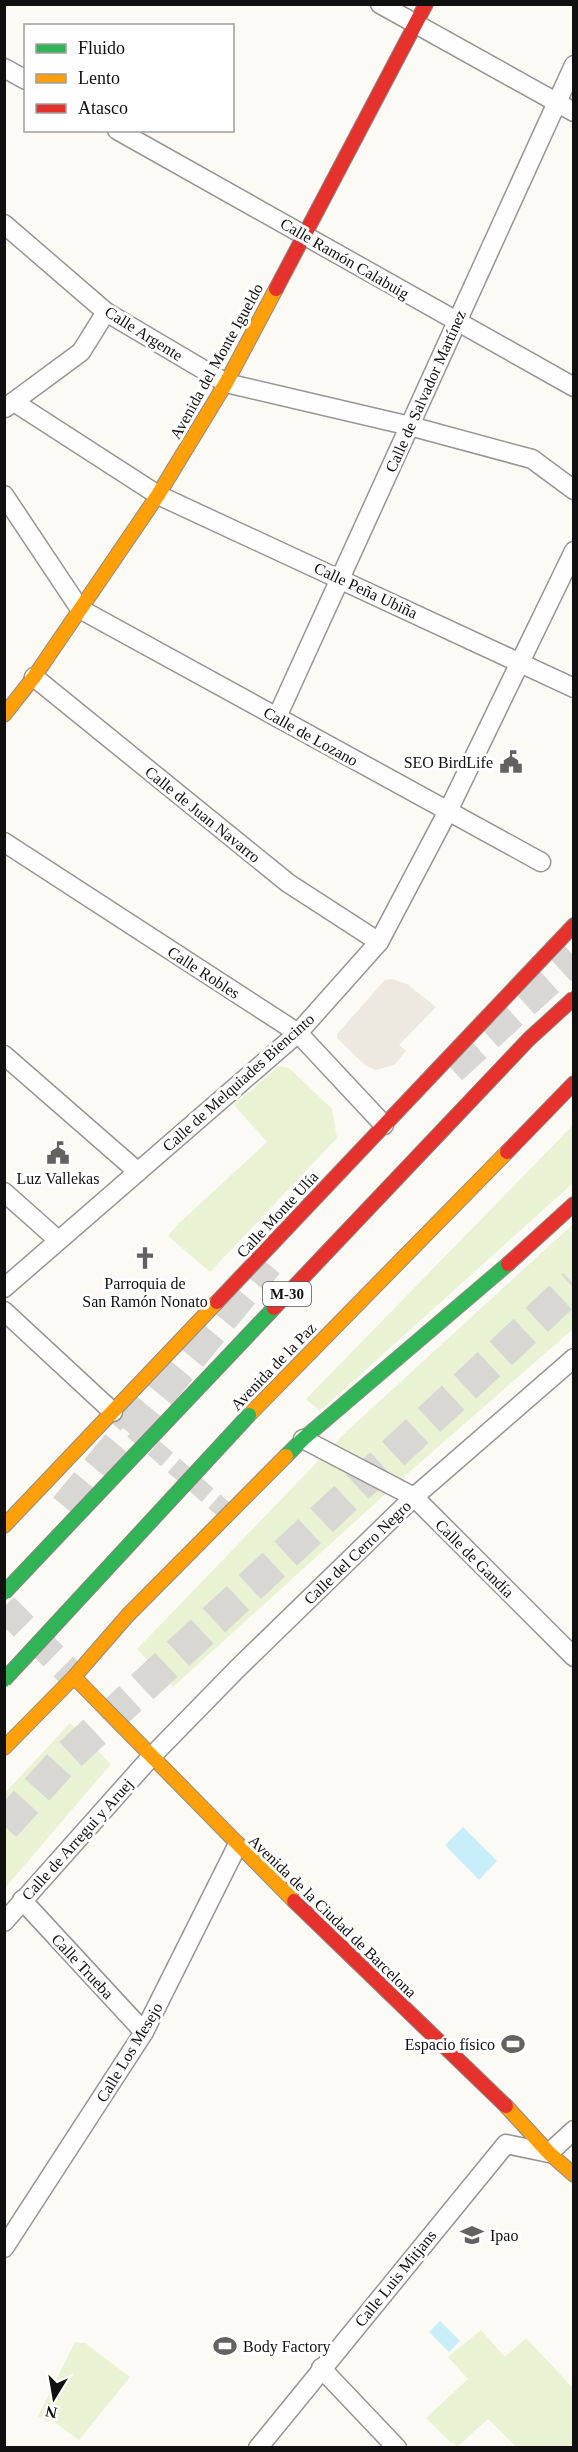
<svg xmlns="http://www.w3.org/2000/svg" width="578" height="2452" font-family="'Times New Roman',serif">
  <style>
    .green { fill: #e9f3d3 }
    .plaza { fill: #ede8e0 }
    .water { fill: #c8eef9 }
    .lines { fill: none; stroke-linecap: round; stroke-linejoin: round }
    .street-tunnel { stroke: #d9d7d3; stroke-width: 18; stroke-dasharray: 18 9; stroke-linecap: butt }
    .primary-tunnel { stroke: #d9d7d3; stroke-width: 28; stroke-dasharray: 28 14; stroke-linecap: butt }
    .highway-tunnel { stroke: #d9d7d3; stroke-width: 33; stroke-dasharray: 33 16; stroke-linecap: butt }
    .street-casing { stroke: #969593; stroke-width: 21 }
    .fast-casing { stroke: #8d8c8a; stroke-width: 16 }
    .slow-casing { stroke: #8d8c8a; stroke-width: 16 }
    .jam-casing { stroke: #8d8c8a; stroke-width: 16 }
    .street { stroke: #fffefe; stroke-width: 18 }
    .fast { stroke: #30b455; stroke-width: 14 }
    .slow { stroke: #ff9f0a; stroke-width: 14 }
    .jam { stroke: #e5322d; stroke-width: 14 }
    .fast-bridge-casing { stroke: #848380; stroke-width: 16; stroke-linecap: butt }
    .jam-bridge-casing { stroke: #848380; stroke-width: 16; stroke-linecap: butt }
    .fast-bridge { stroke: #30b455; stroke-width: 14 }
    .jam-bridge { stroke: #e5322d; stroke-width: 14 }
    .labels { text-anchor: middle; stroke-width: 6; stroke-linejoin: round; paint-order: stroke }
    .shield { fill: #fff; stroke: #585858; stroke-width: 1.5 }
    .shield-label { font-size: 15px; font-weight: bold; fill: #101010 }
    .street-label { font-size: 16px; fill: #101010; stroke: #fff }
    .poi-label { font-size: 16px; fill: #101010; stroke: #fff; text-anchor: end }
  </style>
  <rect width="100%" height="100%" fill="#fcfaf5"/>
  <!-- green -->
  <g class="green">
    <polygon points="279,1066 289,1068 332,1109 337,1138 210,1272 168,1236 177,1225 267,1142 234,1105"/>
    <polygon points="573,1125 573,1183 320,1411 306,1399"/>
    <polygon points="573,1224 573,1329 414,1468 173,1687 137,1649 347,1431"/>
    <polygon points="70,1723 111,1764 5,1888 5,1793"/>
    <polygon points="481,2330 505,2357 526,2338 573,2388 573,2447 516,2447 488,2419 457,2447 453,2442 451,2443 426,2418 468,2379 448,2357"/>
    <polygon points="75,2342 85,2343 130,2377 79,2440 50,2419 48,2422 38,2416"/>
  </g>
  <!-- plaza -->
  <polygon class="plaza" points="392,979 407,984 436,1007 399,1045 406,1051 394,1065 376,1070 366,1066 337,1038 337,1034 385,980"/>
  <!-- water -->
  <g class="water">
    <polygon points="463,1827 497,1861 479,1880 445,1845"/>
    <polygon points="440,2321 460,2341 449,2352 429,2332"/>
  </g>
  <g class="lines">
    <!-- street-tunnel -->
    <polyline class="street-tunnel" points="113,1412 229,1514"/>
    <!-- primary-tunnel -->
    <polyline class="primary-tunnel" points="4,1607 74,1677"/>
    <!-- highway-tunnel -->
    <g class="highway-tunnel">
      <polyline points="451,1068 574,956"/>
      <polyline points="66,1508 267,1263"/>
      <polyline points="4,1826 63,1761 574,1285"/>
    </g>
    <!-- street casing -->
    <g class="street-casing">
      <g id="street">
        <polyline points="380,4 574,112"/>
        <polyline points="4,68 26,80"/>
        <polyline points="117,130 574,387"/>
        <polyline points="4,224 106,312 226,383 410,426 532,459 574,490"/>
        <polyline points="14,402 158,495 574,688"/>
        <polyline points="5,408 81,352 106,312"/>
        <polyline points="4,495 80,609 541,862"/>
        <polyline points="34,677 288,883 379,942"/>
        <polyline points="277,717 574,65"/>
        <polyline points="4,842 298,1033 384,1125"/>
        <polyline points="4,1055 137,1171"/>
        <polyline points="4,1192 58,1240"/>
        <polyline points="4,1288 298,1033 379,942 448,811 574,551"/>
        <polyline points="4,1311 113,1412"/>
        <polyline points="303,1439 414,1497 574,1657"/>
        <polyline points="22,1900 144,2032"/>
        <polyline points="4,1922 151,1757 238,1668 414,1497 574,1358"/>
        <polyline points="4,2248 144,2032 237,1846"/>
        <polyline points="321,2368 397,2448"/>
        <polyline points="258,2448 506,2144 549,2153 574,2130"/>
      </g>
    </g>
    <!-- fast casing -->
    <g class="fast-casing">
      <polyline id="fast" points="286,1456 303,1439 508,1264"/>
    </g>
    <!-- slow casing -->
    <g class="slow-casing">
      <g id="slow">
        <polyline points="4,715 34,677 158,495 226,383 276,289"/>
        <polyline points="249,1415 507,1152"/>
        <polyline points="4,1526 217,1302"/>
        <polyline points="74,1677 294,1901"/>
        <polyline points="4,1748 74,1677 128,1615 286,1456"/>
        <polyline points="506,2106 549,2153 574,2175"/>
      </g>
    </g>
    <!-- jam casing -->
    <g class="jam-casing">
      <g id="jam">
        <polyline points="276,289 426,4"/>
        <polyline points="507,1152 574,1083"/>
        <polyline points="508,1264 574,1204"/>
        <polyline points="217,1302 574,925"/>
        <polyline points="294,1901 506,2106"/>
      </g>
    </g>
    <!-- street -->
    <use href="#street" class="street"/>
    <!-- fast -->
    <use href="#fast" class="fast"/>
    <!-- slow -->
    <use href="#slow" class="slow"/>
    <!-- jam -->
    <use href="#jam" class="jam"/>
    <!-- fast-bridge casing -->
    <g class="fast-bridge-casing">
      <g id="fast-bridge">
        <polyline points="4,1593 274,1308"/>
        <polyline points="4,1680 249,1415"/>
      </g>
    </g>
    <!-- jam-bridge casing -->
    <g class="jam-bridge-casing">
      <polyline id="jam-bridge" points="274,1308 529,1039 574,998"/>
    </g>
    <!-- fast-bridge -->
    <use href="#fast-bridge" class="fast-bridge"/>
    <!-- jam-bridge -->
    <use href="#jam-bridge" class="jam-bridge"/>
  </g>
  <!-- icons -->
  <defs>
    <g id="civic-bare" transform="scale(1.8)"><path d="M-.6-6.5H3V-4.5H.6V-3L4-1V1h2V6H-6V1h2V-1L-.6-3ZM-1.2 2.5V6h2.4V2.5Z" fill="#636260" stroke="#fff" stroke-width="2.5" paint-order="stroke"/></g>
    <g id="church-bare" transform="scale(1.8)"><path d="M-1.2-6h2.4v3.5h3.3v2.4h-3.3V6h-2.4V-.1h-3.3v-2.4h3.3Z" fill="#636260" stroke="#fff" stroke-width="2.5" paint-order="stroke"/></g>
    <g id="stadium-bare" transform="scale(1.8)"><path d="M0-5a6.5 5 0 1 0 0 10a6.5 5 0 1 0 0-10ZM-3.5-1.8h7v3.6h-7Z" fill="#636260" stroke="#fff" stroke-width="2.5" paint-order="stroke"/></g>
    <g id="university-bare" transform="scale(1.8)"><path d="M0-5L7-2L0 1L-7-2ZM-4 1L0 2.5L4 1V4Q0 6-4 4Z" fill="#636260" stroke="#fff" stroke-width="2.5" paint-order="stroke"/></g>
  </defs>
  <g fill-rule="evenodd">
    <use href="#civic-bare" x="511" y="762"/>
    <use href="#civic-bare" x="58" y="1153"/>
    <use href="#church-bare" x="145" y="1258"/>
    <use href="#stadium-bare" x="513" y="2044"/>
    <use href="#university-bare" x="472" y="2235"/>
    <use href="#stadium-bare" x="225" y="2346"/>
  </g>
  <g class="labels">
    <!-- shield labels -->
    <rect class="shield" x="263" y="1282" width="48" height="24" rx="4.5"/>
    <g class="shield-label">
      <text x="287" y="1299">M-30</text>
    </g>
    <!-- street labels -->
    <g class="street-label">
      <text transform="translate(345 258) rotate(30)" y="6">Calle Ramón Calabuig</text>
      <text transform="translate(144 333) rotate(32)" y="6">Calle Argente</text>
      <text transform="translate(216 361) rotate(-61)" y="6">Avenida del Monte Igueldo</text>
      <text transform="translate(425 391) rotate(-66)" y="6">Calle de Salvador Martínez</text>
      <text transform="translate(366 590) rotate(25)" y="6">Calle Peña Ubiña</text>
      <text transform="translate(311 736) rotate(29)" y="6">Calle de Lozano</text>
      <text transform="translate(203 814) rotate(39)" y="6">Calle de Juan Navarro</text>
      <text transform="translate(204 972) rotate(33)" y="6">Calle Robles</text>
      <text transform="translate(238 1082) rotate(-42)" y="6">Calle de Melquiades Biencinto</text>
      <text transform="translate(277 1214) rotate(-47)" y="6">Calle Monte Ulía</text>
      <text transform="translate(273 1366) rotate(-46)" y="6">Avenida de la Paz</text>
      <text transform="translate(357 1552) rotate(-44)" y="6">Calle del Cerro Negro</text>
      <text transform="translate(475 1558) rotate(45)" y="6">Calle de Gandía</text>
      <text transform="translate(77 1839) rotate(-48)" y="6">Calle de Arregui y Aruej</text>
      <text transform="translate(333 1916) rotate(44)" y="6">Avenida de la Ciudad de Barcelona</text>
      <text transform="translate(83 1966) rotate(47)" y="6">Calle Trueba</text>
      <text transform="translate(129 2052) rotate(-59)" y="6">Calle Los Mesejo</text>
      <text transform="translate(395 2278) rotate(-51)" y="6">Calle Luis Mitjans</text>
    </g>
    <!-- poi labels -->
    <g class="poi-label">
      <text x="493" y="768">SEO BirdLife</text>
      <text x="58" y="1184" text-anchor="middle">Luz Vallekas</text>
      <text x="145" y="1289" text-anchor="middle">Parroquia de<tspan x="145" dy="18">San Ramón Nonato</tspan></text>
      <text x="495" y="2050">Espacio físico</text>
      <text x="490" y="2241" text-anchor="start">Ipao</text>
      <text x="243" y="2352" text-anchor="start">Body Factory</text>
    </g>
  </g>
  <!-- border -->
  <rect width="578" height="2452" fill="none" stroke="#101010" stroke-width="12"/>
  <!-- legend -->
  <rect x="24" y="24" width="210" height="108" fill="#ffffff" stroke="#9f9f9f" stroke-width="1.5"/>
  <rect x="36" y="44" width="30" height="9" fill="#30b455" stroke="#9f9f9f" stroke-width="1.5"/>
  <text x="78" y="54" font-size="18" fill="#101010">Fluido</text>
  <rect x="36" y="74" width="30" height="9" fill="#ff9f0a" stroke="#9f9f9f" stroke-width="1.5"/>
  <text x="78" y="84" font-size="18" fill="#101010">Lento</text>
  <rect x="36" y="104" width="30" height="9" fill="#e5322d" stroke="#9f9f9f" stroke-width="1.5"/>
  <text x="78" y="114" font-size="18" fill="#101010">Atasco</text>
  <!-- north arrow -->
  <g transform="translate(54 2398) rotate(191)" stroke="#ffffff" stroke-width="4.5" paint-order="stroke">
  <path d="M0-4.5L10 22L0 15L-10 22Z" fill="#101010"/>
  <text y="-9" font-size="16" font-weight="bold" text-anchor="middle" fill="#101010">N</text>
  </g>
</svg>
